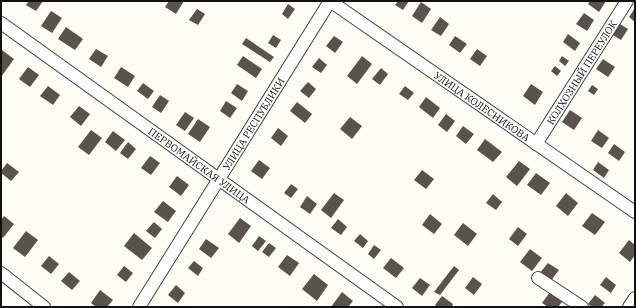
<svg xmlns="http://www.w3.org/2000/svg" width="636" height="308" font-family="'IBM Plex Serif',serif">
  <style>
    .building { fill: #5a524d }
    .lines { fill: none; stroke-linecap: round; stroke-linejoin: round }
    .minor-casing { stroke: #444; stroke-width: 14 }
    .minor { stroke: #fff; stroke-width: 12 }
    .labels { text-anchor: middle; stroke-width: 4; stroke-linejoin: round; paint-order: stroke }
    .street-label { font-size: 10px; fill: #111; stroke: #fff }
  </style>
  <rect width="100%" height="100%" fill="#fffdf5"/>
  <!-- building -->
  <g class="building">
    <polygon points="29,1 43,1 36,11 26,5"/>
    <polygon points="169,1 184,1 176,14 165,7"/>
    <polygon points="398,1 409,1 403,10 395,5"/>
    <polygon points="590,1 606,1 599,12 588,4"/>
    <polygon points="421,2 431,9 422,23 412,16"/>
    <polygon points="288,4 295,9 288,19 282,14"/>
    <polygon points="635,8 635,22 629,17"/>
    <polygon points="197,9 205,14 198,25 189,20"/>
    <polygon points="51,11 62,18 52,33 41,26"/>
    <polygon points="584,13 594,20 587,31 576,24"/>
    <polygon points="440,17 449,24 441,36 431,30"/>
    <polygon points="620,24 628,29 621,40 613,35"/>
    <polygon points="66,27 83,39 75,50 58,39"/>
    <polygon points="568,34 580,43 575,51 563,42"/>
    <polygon points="273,35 281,40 276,48 268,43"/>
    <polygon points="334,36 343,42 335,53 326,46"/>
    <polygon points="455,36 467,44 460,53 449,45"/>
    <polygon points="246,38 274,57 270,62 242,44"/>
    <polygon points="96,49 108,56 101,67 89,59"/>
    <polygon points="477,49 487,56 480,66 470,59"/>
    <polygon points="2,50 14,59 1,77 1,52"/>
    <polygon points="243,56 262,69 256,78 237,65"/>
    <polygon points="362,56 372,64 357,84 347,76"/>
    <polygon points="562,56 569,61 565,66 559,61"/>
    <polygon points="319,58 327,65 321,73 312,67"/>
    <polygon points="603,59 615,67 608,77 596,69"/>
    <polygon points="555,66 561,71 557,76 551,71"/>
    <polygon points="28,67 39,75 30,87 19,79"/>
    <polygon points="121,67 135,76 128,87 114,78"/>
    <polygon points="381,68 388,74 380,85 372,79"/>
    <polygon points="308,82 316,89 309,98 300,91"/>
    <polygon points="143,83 154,91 148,99 137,91"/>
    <polygon points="237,84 248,91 242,101 231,93"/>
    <polygon points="531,84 543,92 535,105 523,96"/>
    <polygon points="592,85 598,89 594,95 588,91"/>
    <polygon points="48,86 60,95 53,105 40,96"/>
    <polygon points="405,86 414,93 408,100 399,94"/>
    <polygon points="160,95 169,101 161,113 152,107"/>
    <polygon points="426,97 440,108 433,118 419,107"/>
    <polygon points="226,101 237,108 230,118 220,111"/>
    <polygon points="297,102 312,114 305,123 290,111"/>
    <polygon points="79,106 90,114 81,126 70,117"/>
    <polygon points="570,110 582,118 574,130 562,122"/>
    <polygon points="185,112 194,118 185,131 176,125"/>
    <polygon points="446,114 455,121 447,132 438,125"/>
    <polygon points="350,117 362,126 352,139 340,129"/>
    <polygon points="198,119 210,127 200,142 188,134"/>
    <polygon points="463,126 474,134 466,144 456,136"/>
    <polygon points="278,128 288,136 281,146 271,138"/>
    <polygon points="91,130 102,138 89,155 78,147"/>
    <polygon points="598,130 609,138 602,148 591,141"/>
    <polygon points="113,131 125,140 116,151 105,142"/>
    <polygon points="485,139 502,152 493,162 477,150"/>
    <polygon points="128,142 136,149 128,159 120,153"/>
    <polygon points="614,144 625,152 619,161 608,153"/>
    <polygon points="150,156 160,163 151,175 141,168"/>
    <polygon points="259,160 270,168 262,179 251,171"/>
    <polygon points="519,161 530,169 517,186 506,177"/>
    <polygon points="598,162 609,170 604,178 593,170"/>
    <polygon points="7,163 19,172 11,181 1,173 1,171"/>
    <polygon points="422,170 434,179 426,189 414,180"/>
    <polygon points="536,173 550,183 541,195 527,185"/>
    <polygon points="177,176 189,185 181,196 169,187"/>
    <polygon points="291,184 298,189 291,198 284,193"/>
    <polygon points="334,193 344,200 331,218 321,210"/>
    <polygon points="566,193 578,203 568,216 556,206"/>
    <polygon points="493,194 502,202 496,210 486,203"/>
    <polygon points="307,196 317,204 310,214 300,207"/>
    <polygon points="163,201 176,211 168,222 154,212"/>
    <polygon points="592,213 605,222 595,235 582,226"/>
    <polygon points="430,214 442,224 434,234 422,225"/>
    <polygon points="4,216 14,224 3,238 1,236 1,220"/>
    <polygon points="240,218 251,226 239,243 228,234"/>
    <polygon points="338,219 347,227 341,235 331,228"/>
    <polygon points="154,222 162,229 155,238 146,231"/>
    <polygon points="463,223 477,234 468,246 454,235"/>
    <polygon points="518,227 527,234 518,246 509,239"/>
    <polygon points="26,231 38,240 25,257 13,248"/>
    <polygon points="134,233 152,248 142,260 124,246"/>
    <polygon points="360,234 368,241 363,248 354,241"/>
    <polygon points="259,236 266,241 258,251 252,246"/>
    <polygon points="206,239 219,248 211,258 199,249"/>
    <polygon points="629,240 635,245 635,255 630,262 619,253"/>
    <polygon points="269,243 276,248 269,257 262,252"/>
    <polygon points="374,245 381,250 374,259 368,254"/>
    <polygon points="530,249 542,258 532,271 520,262"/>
    <polygon points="287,255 299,263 290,276 278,267"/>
    <polygon points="49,256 59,264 51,274 41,266"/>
    <polygon points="391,258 404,268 396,278 383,268"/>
    <polygon points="194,261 203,268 198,276 188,268"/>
    <polygon points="548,263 559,270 550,282 539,274"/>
    <polygon points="124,266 133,273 126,282 117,275"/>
    <polygon points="454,266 459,270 440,295 434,292"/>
    <polygon points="69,272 80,281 72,290 61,281"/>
    <polygon points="314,274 328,285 317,301 302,289"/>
    <polygon points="473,277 482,284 474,295 465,288"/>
    <polygon points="606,277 616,285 611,293 600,285"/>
    <polygon points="420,278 430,285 422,296 412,288"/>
    <polygon points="176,285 185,293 178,303 168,295"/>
    <polygon points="100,290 113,300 107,307 96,307 91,303"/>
    <polygon points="342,292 353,301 348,307 331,307"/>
    <polygon points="550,292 562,302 558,307 548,307 542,303"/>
    <polygon points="595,295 605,303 601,307 592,307 588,304"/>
    <polygon points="442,296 453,304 452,307 437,307 435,305"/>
  </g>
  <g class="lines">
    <!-- minor casing -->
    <g class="minor-casing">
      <g id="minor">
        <path id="s1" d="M330,1L635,212"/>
        <path id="s2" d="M1,23L397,307"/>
        <path id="s3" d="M536,144L627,1"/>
        <polyline points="1,273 44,307"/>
        <polyline points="538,278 582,307"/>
        <path id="s4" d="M139,307L330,1"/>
        <polyline points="629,307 635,298"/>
      </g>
    </g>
    <!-- minor -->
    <use href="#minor" class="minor"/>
  </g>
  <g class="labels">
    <!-- street labels -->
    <g class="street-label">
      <text dy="4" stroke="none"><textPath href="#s3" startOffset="85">КОЛХОЗНЫЙ ПЕРЕУЛОК</textPath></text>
      <text dy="4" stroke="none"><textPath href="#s1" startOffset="185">УЛИЦА КОЛЕСНИКОВА</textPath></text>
      <text dy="4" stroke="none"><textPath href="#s4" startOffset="216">УЛИЦА РЕСПУБЛИКИ</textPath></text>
      <text dy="4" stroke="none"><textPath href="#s2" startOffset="244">ПЕРВОМАЙСКАЯ УЛИЦА</textPath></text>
    </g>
  </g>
  <!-- border -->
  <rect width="636" height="308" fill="none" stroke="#111111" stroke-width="4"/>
</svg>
